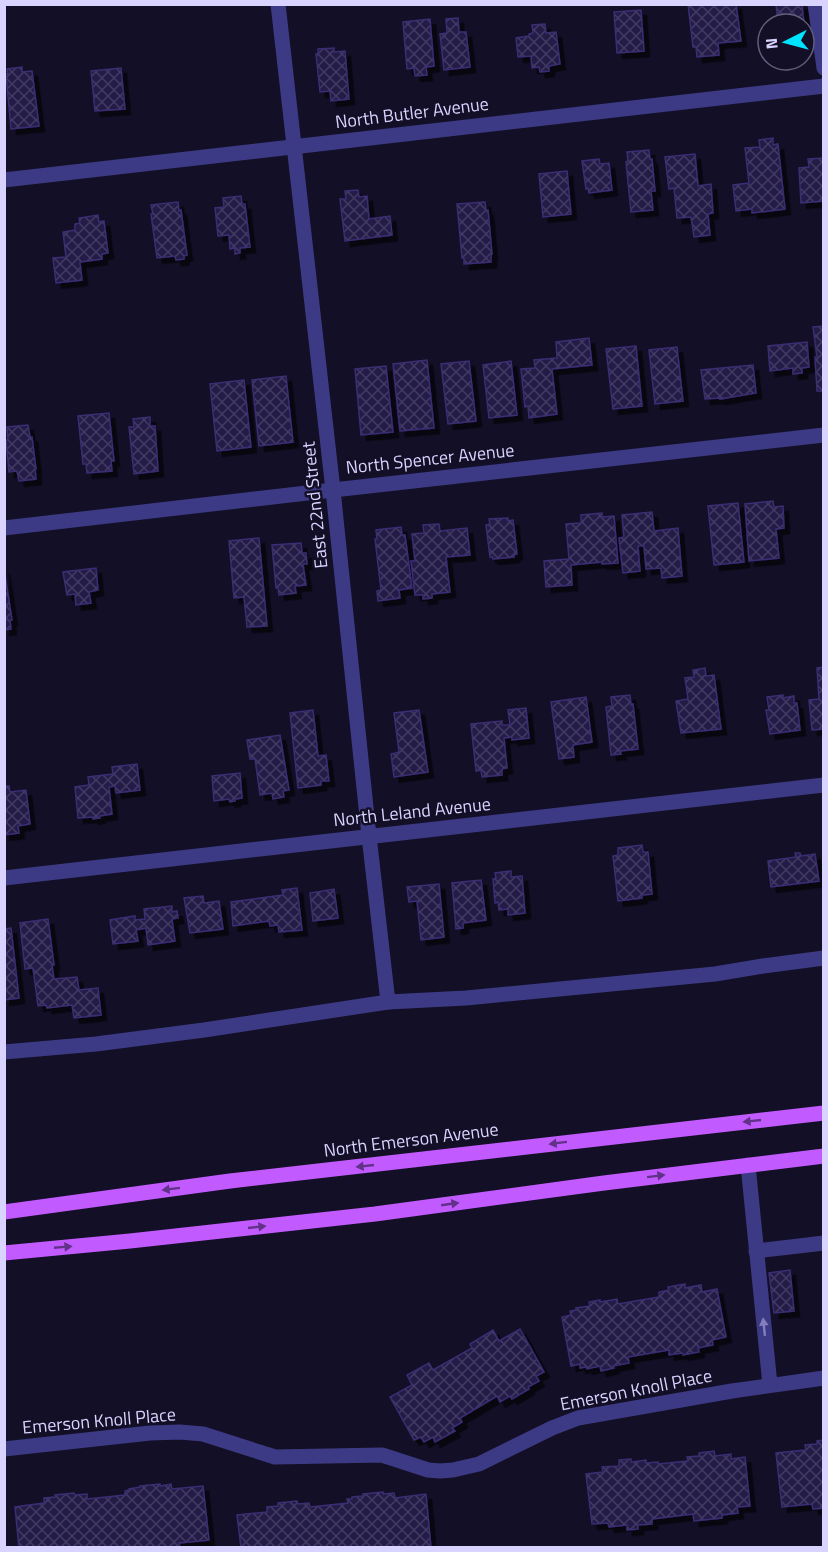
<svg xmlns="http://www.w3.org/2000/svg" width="828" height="1552" font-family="'Titillium Web',sans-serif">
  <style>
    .building { fill: url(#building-cross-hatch); stroke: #3b2d73; stroke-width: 1.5; filter: url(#shadow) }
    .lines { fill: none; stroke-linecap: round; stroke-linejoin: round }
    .minor { stroke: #3d3a85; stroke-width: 15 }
    .major { stroke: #c25bff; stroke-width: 15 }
    .oneway { fill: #623188 }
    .oneway2 { fill: #837fbc }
    .labels { text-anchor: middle; stroke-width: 5; stroke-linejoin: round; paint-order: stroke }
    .street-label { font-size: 18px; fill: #d9d4ff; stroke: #130f26 }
  </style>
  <defs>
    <pattern id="building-cross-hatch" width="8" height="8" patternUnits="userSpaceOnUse" patternTransform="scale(1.5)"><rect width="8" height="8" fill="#241b47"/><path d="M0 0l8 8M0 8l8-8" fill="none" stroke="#433b63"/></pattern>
    <filter id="shadow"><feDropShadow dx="5.5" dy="5.5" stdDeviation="0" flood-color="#0009"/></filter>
  </defs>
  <rect width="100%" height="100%" fill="#130f26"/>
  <!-- building -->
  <g class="building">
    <polygon points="688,4 736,4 741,41 718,43 719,55 697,57 696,47 693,47"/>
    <polygon points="776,4 802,4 804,24 778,24"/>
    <polygon points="641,10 644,51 617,53 614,12"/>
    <polygon points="458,18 459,32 466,32 470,67 444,70 440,34 447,33 446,19"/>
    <polygon points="430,19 434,66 426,67 427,75 415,76 414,68 407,69 403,22"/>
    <polygon points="545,24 546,33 556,32 560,64 549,66 549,71 540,72 539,67 532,68 531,56 518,57 516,38 529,36 529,34 533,33 532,25"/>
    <polygon points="334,48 334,52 345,51 349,99 331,101 330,91 320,92 316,54 318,54 318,49"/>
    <polygon points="22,67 22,72 32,71 39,126 11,129 6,74 8,74 7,69"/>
    <polygon points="121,68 125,109 95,111 91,71"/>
    <polygon points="773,138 773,145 778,144 785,209 752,213 752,209 736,211 733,185 749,183 745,148 760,147 759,140"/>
    <polygon points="649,150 650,159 652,159 655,191 651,191 653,210 631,212 626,162 628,161 627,152"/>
    <polygon points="695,154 698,186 711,184 713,213 708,214 710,235 694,237 691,217 677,218 674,188 669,189 665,157"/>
    <polygon points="824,158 824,201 801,203 799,168 809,167 808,159"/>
    <polygon points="599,159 600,164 609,163 612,190 589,193 588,188 586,189 582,161"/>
    <polygon points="567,171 571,214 543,217 539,174"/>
    <polygon points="358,190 359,197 367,196 369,219 390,216 392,235 345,241 340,199 346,199 345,191"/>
    <polygon points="241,196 242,204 245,204 250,247 240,248 240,253 235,254 235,248 230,249 229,235 218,236 215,208 224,207 223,198"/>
    <polygon points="178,202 179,211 181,210 187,255 184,256 184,259 176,260 175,256 157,258 151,214 153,214 151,205"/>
    <polygon points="485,202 486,210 488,210 492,254 491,254 491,262 464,264 464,258 462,258 457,204"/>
    <polygon points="98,215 99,222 104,221 108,253 102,254 102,259 80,262 82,280 56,283 53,258 66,257 63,232 75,230 75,224 80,223 79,218"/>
    <polygon points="824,326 824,391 817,391 815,357 817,357 813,327"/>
    <polygon points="589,338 592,365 552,369 557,414 529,418 528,406 525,407 521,369 535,368 534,360 557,358 556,342"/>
    <polygon points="807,342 809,367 802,368 802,373 793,374 793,368 770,371 768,346"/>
    <polygon points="636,346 642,406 613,409 606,349"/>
    <polygon points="677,347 683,401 655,404 649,350"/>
    <polygon points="427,360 434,428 400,431 393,364"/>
    <polygon points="469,361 476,421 448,424 441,364"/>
    <polygon points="511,361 517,415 489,418 483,365"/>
    <polygon points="753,365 756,393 720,399 720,398 705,399 701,370"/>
    <polygon points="386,366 393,432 361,435 355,369"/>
    <polygon points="286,376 293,442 259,446 252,380"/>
    <polygon points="244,380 251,447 217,451 210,384"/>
    <polygon points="109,413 114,461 111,461 112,471 87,473 86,464 83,464 78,416"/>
    <polygon points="150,417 150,426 155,426 158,471 134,474 129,427 134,427 133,419"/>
    <polygon points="28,425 30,437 32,437 36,469 35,469 36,479 19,481 17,471 9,472 6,440 8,440 7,427"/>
    <polygon points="773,501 774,507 783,506 784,528 776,529 779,558 749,561 745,504"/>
    <polygon points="738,503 744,562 714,565 708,506"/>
    <polygon points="652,512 654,531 678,528 682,576 662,578 661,568 646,569 644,546 638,546 640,571 623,573 619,538 624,537 622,515"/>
    <polygon points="602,513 602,517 614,516 618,563 602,564 602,562 571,565 572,585 546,587 544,561 569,559 566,524 581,523 581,515"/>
    <polygon points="508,518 508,521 513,520 517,554 514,555 514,557 493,559 492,557 490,557 486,525 490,524 489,519"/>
    <polygon points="439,524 440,531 467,528 470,555 446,557 450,592 432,594 432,598 423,599 423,595 415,595 411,561 415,561 412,534 424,533 423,525"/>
    <polygon points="401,527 402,535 405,535 412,588 399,590 400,598 378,601 377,591 381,590 375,539 377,539 376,530"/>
    <polygon points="259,538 267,626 247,627 244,597 234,598 229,541"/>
    <polygon points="301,543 302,553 306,553 307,564 303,564 306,585 295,586 296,593 279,595 278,588 276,588 272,545"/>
    <polygon points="4,568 12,620 10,620 11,629 4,630"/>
    <polygon points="96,568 98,590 89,592 91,603 76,605 75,594 67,595 63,572"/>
    <polygon points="824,667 824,729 812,730 809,700 819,699 817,668"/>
    <polygon points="705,668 706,676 714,675 721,729 681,733 676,701 688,699 685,678 694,677 693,670"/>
    <polygon points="630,695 631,705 633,704 638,749 620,751 621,754 611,755 606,707 612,706 611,697"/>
    <polygon points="783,695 783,698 794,696 794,703 797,703 800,730 770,734 766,710 769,710 767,697"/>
    <polygon points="586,697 592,742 573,745 574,757 559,759 551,702"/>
    <polygon points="526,708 529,738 512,740 512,737 504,738 507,768 502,769 502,775 482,777 481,770 476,771 471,724 502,721 502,725 510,725 508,710"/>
    <polygon points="313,710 318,756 326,755 329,781 321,781 321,785 298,788 290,713"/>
    <polygon points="419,710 428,772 394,777 391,754 399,752 394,713"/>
    <polygon points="280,735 289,790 283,791 284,797 273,799 272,793 260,795 255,759 250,759 247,740"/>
    <polygon points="137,764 140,790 116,793 115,786 109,787 112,814 99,816 100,818 93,819 93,817 78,818 75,787 89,785 88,777 113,774 112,767"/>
    <polygon points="240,773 242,798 235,799 235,801 230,802 229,799 214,801 212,776"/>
    <polygon points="4,786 9,786 10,792 26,790 30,824 18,826 19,833 4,835"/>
    <polygon points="642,845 643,852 648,852 652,894 642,895 642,898 618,901 613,856 618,855 618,848"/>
    <polygon points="795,853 800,853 801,856 815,854 819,881 771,887 768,861 796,857"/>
    <polygon points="511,871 511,877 522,876 525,913 508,915 508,909 499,910 498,902 495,903 493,879 496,878 495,873"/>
    <polygon points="481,880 486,920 463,923 463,928 456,929 452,883"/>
    <polygon points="439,884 444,937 421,940 417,901 409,902 407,887"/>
    <polygon points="297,888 302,930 279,932 278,925 270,926 269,921 233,926 231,902 283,895 282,890"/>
    <polygon points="334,889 338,918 313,921 310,893"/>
    <polygon points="203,896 204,903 219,901 223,929 190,933 184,898"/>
    <polygon points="172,906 172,912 177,911 178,918 172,919 175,941 148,945 146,928 136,930 138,941 113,944 110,920 135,916 135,920 145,919 144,909"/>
    <polygon points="48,919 54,965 52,965 54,979 77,977 79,990 98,988 101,1015 74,1018 72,1005 47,1008 46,1005 38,1006 33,968 25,969 20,923"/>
    <polygon points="11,928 19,998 4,1000 4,929"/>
    <polygon points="790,1270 794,1311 774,1313 769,1273"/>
    <polygon points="685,1284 685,1288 701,1285 702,1292 717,1289 726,1337 712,1340 713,1345 698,1348 699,1352 683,1355 682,1353 669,1355 669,1350 628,1357 629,1363 613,1366 614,1368 601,1371 600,1366 587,1369 586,1367 580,1368 580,1364 571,1366 562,1317 571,1315 570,1311 576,1310 576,1308 590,1306 589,1302 600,1300 600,1302 617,1299 618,1304 659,1297 659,1292 669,1290 668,1287"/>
    <polygon points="520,1329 544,1372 536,1376 539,1381 528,1387 529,1389 512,1399 510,1396 500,1402 497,1396 460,1418 462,1422 452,1428 455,1431 435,1442 433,1437 424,1442 421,1437 414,1440 390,1397 412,1385 407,1375 429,1363 433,1370 472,1348 470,1344 493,1330 499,1341"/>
    <polygon points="824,1440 824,1508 813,1509 812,1504 782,1507 776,1453 806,1450 805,1445 817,1444 817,1441"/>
    <polygon points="714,1451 715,1456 731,1454 731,1459 745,1457 750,1506 737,1507 738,1513 722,1515 722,1518 694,1521 693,1514 652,1519 652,1524 638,1525 638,1529 627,1530 627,1525 609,1527 608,1523 592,1524 586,1474 603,1472 602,1467 619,1466 619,1460 631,1459 631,1462 646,1460 646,1463 658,1462 658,1464 688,1461 687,1457 699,1456 699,1453"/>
    <polygon points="160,1484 160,1486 171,1484 172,1489 203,1486 209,1540 179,1543 180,1548 19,1548 15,1507 44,1503 44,1498 56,1497 55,1495 74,1493 75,1495 87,1494 87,1499 125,1495 125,1491 129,1490 129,1489 140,1487 140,1486"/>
    <polygon points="383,1492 383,1494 394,1493 395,1498 426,1494 431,1548 241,1548 237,1515 267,1512 267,1507 278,1506 278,1503 297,1501 298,1504 309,1503 310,1507 348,1503 347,1499 352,1499 352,1497 363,1496 363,1494"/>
  </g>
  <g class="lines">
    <!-- minor -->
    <g class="minor">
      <polyline points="278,4 333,490 369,836 388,1002"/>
      <polyline points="815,4 824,68"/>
      <polyline points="4,180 824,86"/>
      <polyline points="4,528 333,490 824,435"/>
      <polyline points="4,878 824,785"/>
      <polyline points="4,1052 96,1044 204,1030 388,1002 466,998 715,974 763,966 824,958"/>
      <polyline points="748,1165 770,1385"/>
      <polyline points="756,1251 824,1243"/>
      <polyline points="4,1449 150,1433 180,1432 203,1434 275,1457 382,1455 428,1470 440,1471 453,1470 479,1464 552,1428 578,1418 732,1391 824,1378"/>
    </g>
    <!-- major -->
    <g class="major">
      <polyline points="4,1212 230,1181 824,1113"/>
      <polyline points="4,1253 130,1241 375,1214 604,1183 824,1156"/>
    </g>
  </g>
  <!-- one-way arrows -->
  <defs><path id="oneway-solid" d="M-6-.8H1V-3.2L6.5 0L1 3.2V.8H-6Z" transform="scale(1.5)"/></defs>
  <g class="oneway">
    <use href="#oneway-solid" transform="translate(752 1121) rotate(174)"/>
    <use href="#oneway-solid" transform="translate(558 1143) rotate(173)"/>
    <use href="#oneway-solid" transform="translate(365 1166) rotate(174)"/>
    <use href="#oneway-solid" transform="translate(656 1176) rotate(-7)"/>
    <use href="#oneway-solid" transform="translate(171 1189) rotate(173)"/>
    <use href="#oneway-solid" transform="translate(450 1204) rotate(-8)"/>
    <use href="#oneway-solid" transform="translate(257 1227) rotate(-6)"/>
    <use href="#oneway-solid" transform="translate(63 1247) rotate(-5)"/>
  </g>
  <use class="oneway2" href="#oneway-solid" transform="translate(764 1327) rotate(-96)"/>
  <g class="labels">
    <!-- street labels -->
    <g class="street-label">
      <text transform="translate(412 113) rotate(-7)" y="6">North Butler Avenue</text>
      <text transform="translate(430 459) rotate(-6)" y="6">North Spencer Avenue</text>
      <text transform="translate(315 505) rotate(-96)" y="6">East 22nd Street</text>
      <text transform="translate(412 812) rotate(-6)" y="6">North Leland Avenue</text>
      <text transform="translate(411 1140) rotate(-7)" y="6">North Emerson Avenue</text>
      <text transform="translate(636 1390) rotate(-11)" y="6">Emerson Knoll Place</text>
      <text transform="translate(99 1421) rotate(-5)" y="6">Emerson Knoll Place</text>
    </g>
  </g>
  <!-- border -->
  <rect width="828" height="1552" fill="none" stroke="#d9d4ff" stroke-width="12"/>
  <!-- north arrow -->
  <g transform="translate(786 42) rotate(264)"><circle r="28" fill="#130f26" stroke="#625e7d" stroke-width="1.5"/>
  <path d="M0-4.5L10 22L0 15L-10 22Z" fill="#00e5ff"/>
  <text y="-9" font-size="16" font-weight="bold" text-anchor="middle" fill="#d9d4ff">N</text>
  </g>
</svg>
